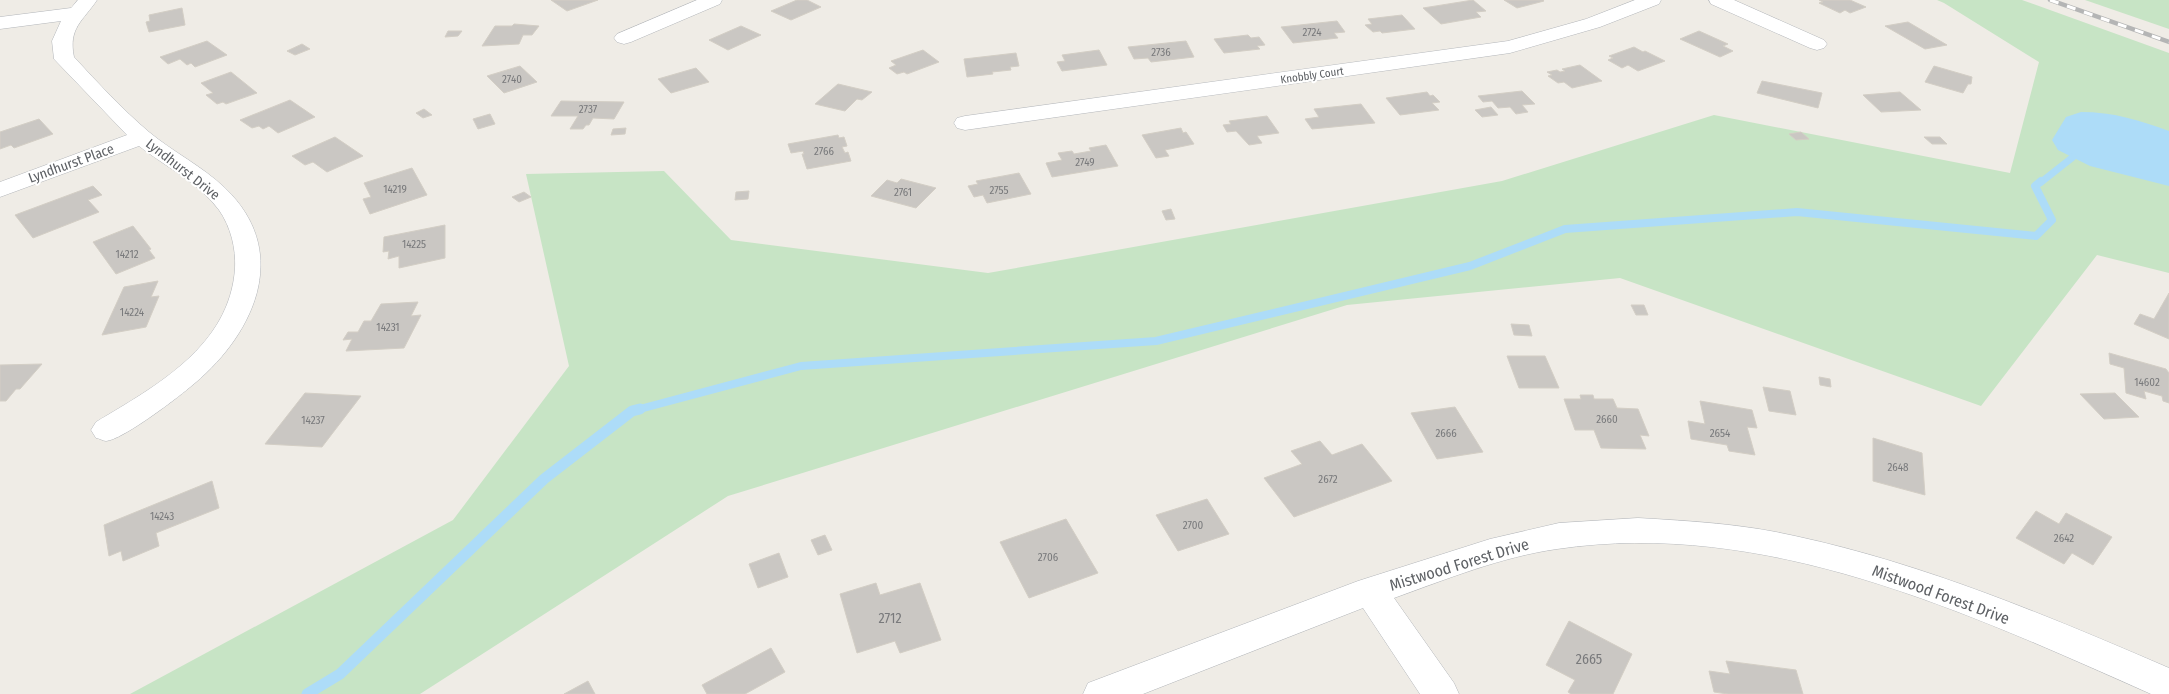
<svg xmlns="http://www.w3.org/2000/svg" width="2169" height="694" font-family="'Fira Sans Condensed',sans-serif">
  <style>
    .green { fill: #c7e4c5 }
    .water { fill: #addcf8 }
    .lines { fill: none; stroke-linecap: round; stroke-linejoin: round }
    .stream-far2 { stroke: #addcf8; stroke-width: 7 }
    .stream-far1 { stroke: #addcf8; stroke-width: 8 }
    .stream { stroke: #addcf8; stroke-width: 11 }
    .building { fill: #cac7c3; stroke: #d3cec5 }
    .minor-casing { stroke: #b3b6ba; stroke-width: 1 }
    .minor { fill: #fff; fill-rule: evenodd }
    .rail-casing { stroke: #b4b5b5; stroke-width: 4.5 }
    .rail { stroke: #fff; stroke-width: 3; stroke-dasharray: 9; stroke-linecap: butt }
    .labels { text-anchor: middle; stroke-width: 4; stroke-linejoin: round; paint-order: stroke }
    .number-label { font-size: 11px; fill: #797a7c }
    .far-street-label { font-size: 11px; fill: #5e6165; stroke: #fff }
    .street-label { font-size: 14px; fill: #5e6165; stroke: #fff }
    .near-number-label { font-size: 14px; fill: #797a7c }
    .near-street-label { font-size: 16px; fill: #5e6165; stroke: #fff }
  </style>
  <rect width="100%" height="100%" fill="#efece6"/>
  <!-- green -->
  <g class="green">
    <polygon points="1937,0 2022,0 2169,53 2169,273 2097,255 1981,406 1620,278 1347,305 728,496 420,694 130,694 453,520 569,366 526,174 664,171 731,240 988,273 1502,181 1714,115 2010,173 2039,62 1944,3"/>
    <polygon points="2085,0 2169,0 2169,29"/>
  </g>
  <!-- water -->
  <path class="water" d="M2081,112C2113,112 2139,120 2169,131V186L2090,166L2058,150L2052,140L2066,117Z"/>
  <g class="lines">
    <!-- stream-far2 -->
    <polyline class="stream-far2" points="2040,183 2073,157"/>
    <!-- stream-far1 -->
    <polyline class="stream-far1" points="636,410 801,366 1156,341 1470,266 1565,229 1797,212 2036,236 2052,220 2035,186 2041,181"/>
    <!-- stream -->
    <polyline class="stream" points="307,694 340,674 544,479 632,411 640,409"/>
  </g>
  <!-- building -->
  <g class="building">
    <polygon points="551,0 598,0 567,11"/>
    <polygon points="797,0 807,0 821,7 791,20 771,11"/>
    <polygon points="1473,0 1486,11 1476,12 1481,17 1441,24 1423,8"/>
    <polygon points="1504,0 1543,0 1544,1 1517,8"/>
    <polygon points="1819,0 1850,0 1866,7 1850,13 1845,10 1840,13 1819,3 1823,2"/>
    <polygon points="182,8 185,25 149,32 146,22 150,21 149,15"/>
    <polygon points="1402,15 1415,29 1382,33 1380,31 1373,32 1365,25 1372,24 1368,19"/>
    <polygon points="1337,21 1345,32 1334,33 1338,38 1293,43 1281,27"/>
    <polygon points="1908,22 1947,45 1925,49 1885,26"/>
    <polygon points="514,24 539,26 532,35 523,35 519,44 482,46 495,26 512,26"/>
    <polygon points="741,26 761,35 728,50 709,40"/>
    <polygon points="448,31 462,31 458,36 445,37"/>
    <polygon points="1699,31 1728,44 1723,46 1733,51 1720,57 1680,39"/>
    <polygon points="1248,35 1251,38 1259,37 1265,45 1257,46 1260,49 1224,53 1214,39"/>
    <polygon points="207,41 227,55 195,67 191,63 187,65 180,59 168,64 160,57"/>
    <polygon points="1186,41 1194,57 1151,62 1148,58 1134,59 1128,47"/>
    <polygon points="302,44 310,49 295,55 287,51"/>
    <polygon points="1634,47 1643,52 1645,51 1665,61 1638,71 1628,65 1622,68 1608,60 1613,58 1609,56"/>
    <polygon points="923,50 939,62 907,74 904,72 897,74 889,68 896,65 891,61"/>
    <polygon points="1099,50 1107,65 1062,71 1057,62 1065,61 1062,55"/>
    <polygon points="1016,53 1019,66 1010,67 1011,70 992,72 993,74 967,77 964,59"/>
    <polygon points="1580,65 1602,81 1572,88 1564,82 1558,83 1548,76 1552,75 1547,72 1557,70 1560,72 1565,71 1562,69"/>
    <polygon points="520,66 537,82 504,93 487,76"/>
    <polygon points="1934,66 1972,77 1971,84 1968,84 1963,93 1925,82"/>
    <polygon points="696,68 709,82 671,93 658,79"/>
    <polygon points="231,72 257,93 226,104 223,102 217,104 206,95 213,93 201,83"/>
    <polygon points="1762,81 1822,93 1818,108 1757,93"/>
    <polygon points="838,84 872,92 862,100 857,99 845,111 815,104"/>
    <polygon points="1522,91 1535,104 1522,105 1528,112 1516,114 1510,107 1498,108 1492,101 1483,102 1478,96"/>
    <polygon points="1427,92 1430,96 1433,95 1440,102 1432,103 1439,110 1400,115 1386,98"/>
    <polygon points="1900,92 1921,110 1881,112 1863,95"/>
    <polygon points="290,100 315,117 278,133 269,126 263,129 259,126 252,128 240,120"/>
    <polygon points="561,101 624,102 614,119 593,118 589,125 586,125 583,129 570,129 578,116 551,116"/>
    <polygon points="1361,104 1375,123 1312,129 1305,119 1319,117 1314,109"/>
    <polygon points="1491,107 1498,115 1482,117 1475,110"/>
    <polygon points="424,109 432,115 423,118 416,113"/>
    <polygon points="490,114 495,124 478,129 473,119"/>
    <polygon points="1267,116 1279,133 1257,136 1262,143 1249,145 1236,131 1227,132 1223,125 1231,124 1229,121"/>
    <polygon points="39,119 53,134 14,148 11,145 0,149 0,132"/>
    <polygon points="626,128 625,134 611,135 613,129"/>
    <polygon points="1181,128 1183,133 1186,132 1194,144 1165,150 1169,156 1156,158 1142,135"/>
    <polygon points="1801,132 1809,139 1796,140 1789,134"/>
    <polygon points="838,135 839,138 844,137 847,146 842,147 845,153 848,152 851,161 807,169 802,154 804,154 803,151 791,153 788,144"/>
    <polygon points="335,137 363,156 327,172 313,162 305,165 292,156"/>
    <polygon points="1924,137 1940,137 1947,144 1932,144"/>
    <polygon points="1106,145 1118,166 1052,177 1046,163 1062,160 1058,153 1072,151 1074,154 1091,151 1089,148"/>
    <polygon points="412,168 427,195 370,214 363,199 371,197 364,183"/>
    <polygon points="1019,173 1031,194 987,203 983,195 974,197 968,186 978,184 976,181"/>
    <polygon points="901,179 936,188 916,208 871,196 887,180 897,183"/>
    <polygon points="93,186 102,195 88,200 99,212 33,238 15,215"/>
    <polygon points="749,191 748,199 735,200 736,192"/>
    <polygon points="524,192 531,197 519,202 512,197"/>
    <polygon points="1171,209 1175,219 1166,220 1162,211"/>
    <polygon points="445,225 445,258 399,268 399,256 388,259 389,251 383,252 384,237"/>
    <polygon points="133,226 151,249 149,250 155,258 116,274 93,242"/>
    <polygon points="158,281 151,297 159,296 146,327 102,335 124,287"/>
    <polygon points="2169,293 2169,339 2134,324 2140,314 2154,319"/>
    <polygon points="418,302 411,316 421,315 404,348 346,351 352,339 343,340 348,332 358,332 364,321 371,321 381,304"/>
    <polygon points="1631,305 1644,305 1648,315 1636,315"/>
    <polygon points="1511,324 1529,325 1532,336 1514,335"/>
    <polygon points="2109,353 2166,369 2169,373 2169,403 2163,401 2162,396 2144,391 2146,399 2126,393 2124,368 2110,364"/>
    <polygon points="1507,356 1545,356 1559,388 1519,388"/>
    <polygon points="42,364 20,389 16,389 6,401 0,401 0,365"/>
    <polygon points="1819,377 1830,379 1831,387 1820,385"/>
    <polygon points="1763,387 1790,391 1796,415 1769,411"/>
    <polygon points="305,393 361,396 322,447 265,444"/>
    <polygon points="2115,393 2139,417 2104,419 2080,394"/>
    <polygon points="1580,395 1593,395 1594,399 1613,399 1617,408 1638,409 1649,436 1640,435 1646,449 1601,448 1594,430 1575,430 1564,399 1581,399"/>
    <polygon points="1700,401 1752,410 1757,428 1747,427 1755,455 1729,451 1727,445 1691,439 1688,421 1705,424"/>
    <polygon points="1455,407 1483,452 1437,459 1411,413"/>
    <polygon points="1873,438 1922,453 1925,495 1873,481"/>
    <polygon points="1320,441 1332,455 1362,444 1392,481 1294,517 1264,478 1302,464 1291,451"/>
    <polygon points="212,481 219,508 156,533 159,546 123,561 121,551 109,556 104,525"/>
    <polygon points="1207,499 1229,534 1178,551 1156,515"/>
    <polygon points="2036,511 2059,524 2066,513 2112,537 2093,565 2072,553 2064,564 2016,538"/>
    <polygon points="1066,519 1098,573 1029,598 1000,542"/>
    <polygon points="825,535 832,550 818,555 811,540"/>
    <polygon points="779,553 788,577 758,588 749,564"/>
    <polygon points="876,583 880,595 920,583 941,640 900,653 895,641 857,653 840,594"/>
    <polygon points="1569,621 1632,654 1613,694 1571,694 1568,692 1575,680 1546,665"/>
    <polygon points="771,648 785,672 745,694 707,694 702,685"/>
    <polygon points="1726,661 1796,670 1803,694 1728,694 1714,692 1709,671 1730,674"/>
    <polygon points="588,681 595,694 564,694"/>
  </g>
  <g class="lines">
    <!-- minor casing -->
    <g class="minor-casing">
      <g id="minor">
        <path d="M78,0H97C83,21 68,28 74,57C98,83 122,109 149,132C173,152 202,166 225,188C294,254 252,338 189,388C176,399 122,440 106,441C103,441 99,438 96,438L91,430L96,422C156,386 230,346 235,268C236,249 231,227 219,210C199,183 166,167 139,146L0,197V182L127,135L54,59L52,41L61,21L0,29V17L71,8Z"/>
        <polygon points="697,0 722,0 720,4 631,42 624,44 617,42 614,38 617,34"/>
        <polygon points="1635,0 1661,0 1659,4 1600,27 1510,53 965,130 957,128 954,123 957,118 965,116 1508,41 1586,19"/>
        <polygon points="1709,0 1734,0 1824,40 1827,44 1824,48 1817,50 1810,48 1711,4"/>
        <path d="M1638,518C1691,521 1743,524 1795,536C1925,564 2048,616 2169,668V694H2151C1966,612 1765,518 1557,549C1501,557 1447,579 1394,598L1454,683L1459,694H1420L1363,608L1143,694H1083L1088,683L1358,581L1490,539L1559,523Z"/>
      </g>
    </g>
    <!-- minor -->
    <use href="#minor" class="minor"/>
    <!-- rail casing -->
    <g class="rail-casing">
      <polyline id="rail" points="2050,0 2169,42"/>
    </g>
    <!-- rail -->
    <use href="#rail" class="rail"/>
  </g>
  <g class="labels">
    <!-- number labels -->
    <g class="number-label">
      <text x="1312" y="36">2724</text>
      <text x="1161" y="56">2736</text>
      <text x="512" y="83">2740</text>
      <text x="588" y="113">2737</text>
      <text x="824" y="155">2766</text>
      <text x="1085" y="166">2749</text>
      <text x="395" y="193">14219</text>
      <text x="999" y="194">2755</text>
      <text x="903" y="196">2761</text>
      <text x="414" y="248">14225</text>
      <text x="127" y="258">14212</text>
      <text x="132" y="316">14224</text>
      <text x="388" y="331">14231</text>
      <text x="2147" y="386">14602</text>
      <text x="1607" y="423">2660</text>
      <text x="313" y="424">14237</text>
      <text x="1446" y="437">2666</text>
      <text x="1720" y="437">2654</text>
      <text x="1898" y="471">2648</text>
      <text x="1328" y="483">2672</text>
      <text x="162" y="520">14243</text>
      <text x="1193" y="529">2700</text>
      <text x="2064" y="542">2642</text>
      <text x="1048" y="561">2706</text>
    </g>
    <!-- far-street labels -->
    <g class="far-street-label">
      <text transform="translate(1312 75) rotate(-8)" y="4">Knobbly Court</text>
    </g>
    <!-- street labels -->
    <g class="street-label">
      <text transform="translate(71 163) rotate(-20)" y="5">Lyndhurst Place</text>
      <text transform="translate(183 169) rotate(38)" y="5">Lyndhurst Drive</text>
    </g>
    <!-- near-number labels -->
    <g class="near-number-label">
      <text x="890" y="623">2712</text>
      <text x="1589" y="664">2665</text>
    </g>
    <!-- near-street labels -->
    <g class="near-street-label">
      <text transform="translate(1459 564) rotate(-17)" y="6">Mistwood Forest Drive</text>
      <text transform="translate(1941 594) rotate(20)" y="6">Mistwood Forest Drive</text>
    </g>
  </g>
</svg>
